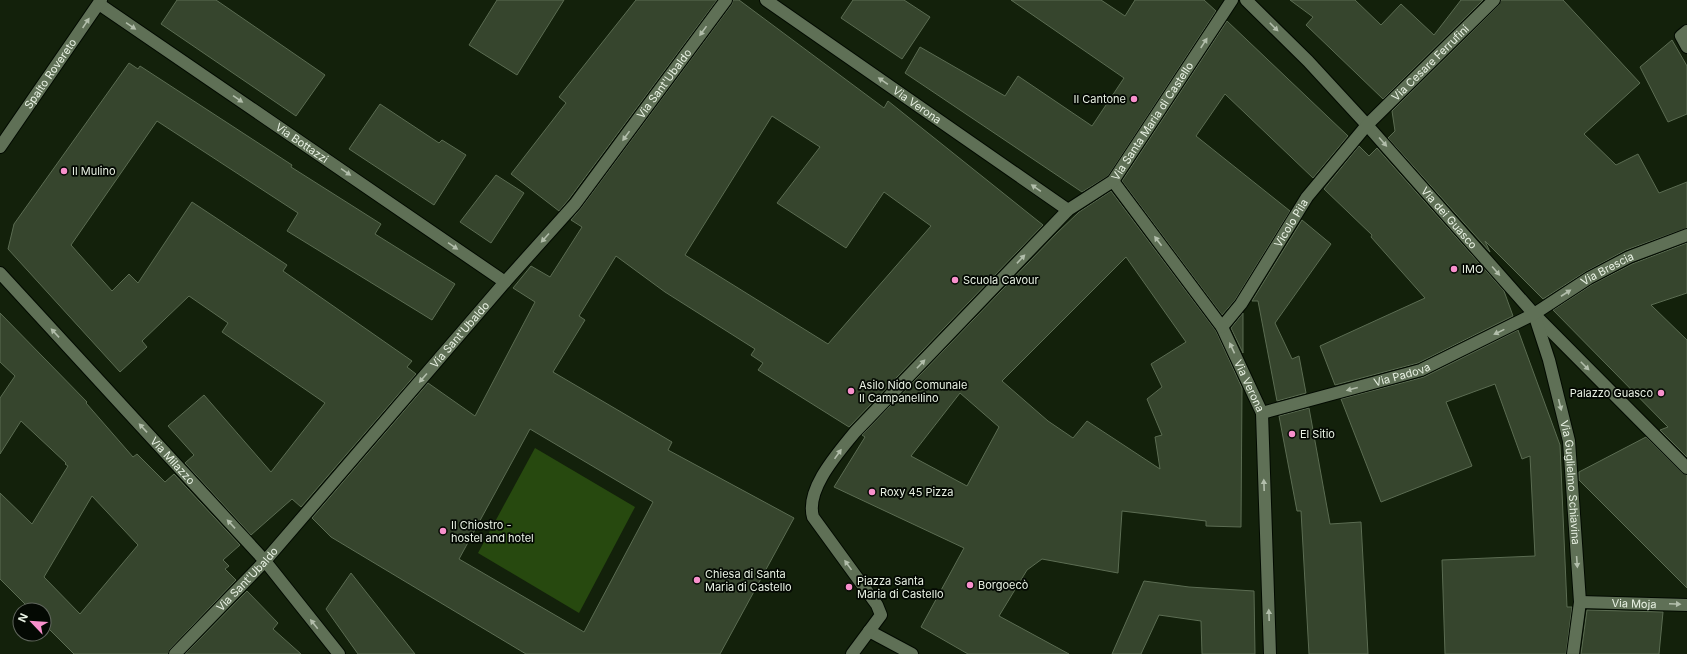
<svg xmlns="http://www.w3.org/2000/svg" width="1687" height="654" font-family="Inter,sans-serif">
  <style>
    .green { fill: #27490f }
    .building { fill: #36452d; stroke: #5b6c52; fill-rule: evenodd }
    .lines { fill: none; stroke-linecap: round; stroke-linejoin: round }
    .lane-casing { stroke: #020a00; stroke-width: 14 }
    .street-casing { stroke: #020a00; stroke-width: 14 }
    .secondary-casing { stroke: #020a00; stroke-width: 14 }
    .lane { stroke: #5f7056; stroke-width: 12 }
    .street { stroke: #5f7056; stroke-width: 12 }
    .secondary { stroke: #5f7056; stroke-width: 12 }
    .oneway { fill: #b2beab }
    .poi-dot { fill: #f890cc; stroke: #040903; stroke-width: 1.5 }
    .labels { text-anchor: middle; stroke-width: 3.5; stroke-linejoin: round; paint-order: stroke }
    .street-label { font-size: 11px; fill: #e9f2e4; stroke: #040903 }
    .poi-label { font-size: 11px; fill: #e9f2e4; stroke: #040903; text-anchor: start }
  </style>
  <rect width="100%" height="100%" fill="#13210b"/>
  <!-- green -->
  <polygon class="green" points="535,448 635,507 579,613 478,553"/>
  <!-- building -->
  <g class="building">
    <polygon points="177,0 216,0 325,75 296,116 161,24"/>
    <polygon points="497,0 564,0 517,75 469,45"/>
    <polygon points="636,0 717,0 569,199 559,211 511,174 566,103 559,97"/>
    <path d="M733,0H739L884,108L888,101L1043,225L849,427L758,370L763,363L751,355L755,349L665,292L616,256L579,316L585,320L553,372L672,442L668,450L794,518L720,654H526L331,537L312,518L428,383L475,416L535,302L513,288L531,266L550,277L582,227L571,220L581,208L732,4ZM772,116L820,147L777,203L846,248L884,192L931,226L828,344L685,255ZM530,429L653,502L584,632L459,559Z"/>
    <polygon points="853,0 904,0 930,17 902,59 841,18"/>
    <polygon points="1011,0 1101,0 1125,16 1135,0 1204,0 1216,11 1108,176 1082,192 905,73 920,47 1005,96 1018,76 1092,126 1124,78"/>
    <polygon points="1290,0 1355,0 1381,25 1401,4 1434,35 1461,0 1483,0 1383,99 1306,25 1313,17"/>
    <polygon points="1501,0 1563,0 1640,83 1584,134 1616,165 1638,154 1659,193 1687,182 1687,228 1626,250 1585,272 1543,299 1485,241 1490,252 1388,138 1395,131 1392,111 1499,5"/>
    <polygon points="1227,21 1348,136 1313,178 1225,94 1196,136 1290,211 1235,300 1222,315 1122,181"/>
    <polygon points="1672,40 1687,66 1687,114 1668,122 1640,67"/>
    <polygon points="129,63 138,69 140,66 292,165 291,167 381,224 375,234 455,284 432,320 287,231 298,213 157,121 71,245 112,291 129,274 138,283 192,202 287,265 283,271 412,361 407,367 416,374 301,507 292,499 251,535 185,463 194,455 168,426 204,395 271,472 325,403 222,332 228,323 189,296 142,341 147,347 120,372 8,249 14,224"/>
    <polygon points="380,104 439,143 442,140 466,155 434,205 349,149"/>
    <polygon points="1359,146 1369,156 1377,148 1504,291 1513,316 1418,363 1335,385 1320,346 1425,298 1371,237 1372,235 1324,189"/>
    <polygon points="496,175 524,193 491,243 460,222"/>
    <path d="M1111,191L1216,331L1242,388L1241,527L1206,526V521L1122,511L1118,573L1042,559L1027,570L999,616L1069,654H968L921,627L964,548L834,487L865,437L862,435L1057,233L1079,212ZM1126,257L1186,342L1151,364L1162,387L1147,399L1162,435L1155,437L1160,469L1087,421L1073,438L1048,421L1002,381ZM960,393L999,427L967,486L911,456Z"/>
    <polygon points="1302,220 1331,244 1275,323 1292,359 1299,356 1306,393 1277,401 1258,301 1252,301"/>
    <polygon points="1687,243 1687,293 1651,305 1687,340 1687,457 1660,430 1668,427 1553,310 1593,284 1632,264"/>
    <path d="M0,313L87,402L86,403L133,457L137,454L165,482L174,474L240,545L223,560L229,566L225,569L236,580L170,649L168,654H74L44,624V610H31L0,579V493L32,524L68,466L65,464L66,463L21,421L0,454V398L15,376L0,362ZM92,496L138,545L80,614L44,577Z"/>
    <polygon points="1243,313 1243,353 1231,328"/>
    <polygon points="1518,330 1560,445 1567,607 1572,607 1566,654 1445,654 1442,560 1535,556 1530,456 1522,459 1495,384 1446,402 1472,466 1381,502 1341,399 1424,377"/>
    <polygon points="1309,408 1330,524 1361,522 1368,654 1309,654 1301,511 1297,511 1279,416"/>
    <polygon points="1646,437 1682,473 1687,475 1687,588 1579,480 1579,472"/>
    <polygon points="351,573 415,654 358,654 326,609"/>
    <polygon points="1144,581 1189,587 1254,591 1255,654 1202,654 1201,621 1159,615 1141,654 1112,654"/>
    <polygon points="247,591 278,623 273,629 301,654 185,654"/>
    <polygon points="1587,610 1663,612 1659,654 1581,654"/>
  </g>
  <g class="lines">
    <!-- lane casing -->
    <g class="lane-casing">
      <polyline id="lane" points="1687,31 1681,36 1687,47"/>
    </g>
    <!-- street casing -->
    <g class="street-casing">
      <g id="street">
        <path id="s1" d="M766,0L1068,210"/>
        <path id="s2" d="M1246,0L1308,61L1367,125L1534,314L1687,468"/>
        <path id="s3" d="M99,4L505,282"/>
        <path id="s4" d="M1113,181L1222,327L1262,413L1270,654"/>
        <path id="s5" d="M0,273L265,561L339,654"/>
        <path id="s6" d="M1535,317L1549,360L1569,441L1580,602L1573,654"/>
        <path id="s7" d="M1222,327L1241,304L1307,197L1367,125L1494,0"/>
        <path id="s8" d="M1262,413L1421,370L1534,314L1589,278L1629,257L1687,235"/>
        <path id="s9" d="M1580,602L1687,605"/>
        <polyline points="869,631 912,654"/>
        <path id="s10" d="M175,654L265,561L505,282L575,204L726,0"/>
        <path id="s11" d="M852,654L881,615L877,605L813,517C805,489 839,452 855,432L1068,210L1113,181L1232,0"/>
      </g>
    </g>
    <!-- secondary casing -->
    <g class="secondary-casing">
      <g id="secondary">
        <path id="s12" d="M0,147L101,0"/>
      </g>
    </g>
    <!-- lane -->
    <use href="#lane" class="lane"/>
    <!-- street -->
    <use href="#street" class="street"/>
    <!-- secondary -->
    <use href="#secondary" class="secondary"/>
  </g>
  <!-- one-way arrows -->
  <defs><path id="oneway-solid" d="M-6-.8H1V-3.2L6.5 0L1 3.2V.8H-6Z"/></defs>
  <g class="oneway">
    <use href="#oneway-solid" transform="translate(86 23) rotate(-56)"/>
    <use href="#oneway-solid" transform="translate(131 26) rotate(34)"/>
    <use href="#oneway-solid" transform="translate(1274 27) rotate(45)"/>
    <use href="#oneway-solid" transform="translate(703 31) rotate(126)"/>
    <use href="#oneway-solid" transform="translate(1204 43) rotate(-57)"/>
    <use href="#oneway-solid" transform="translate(883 81) rotate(-145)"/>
    <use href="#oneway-solid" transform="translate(238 99) rotate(34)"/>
    <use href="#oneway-solid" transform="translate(626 136) rotate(126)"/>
    <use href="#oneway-solid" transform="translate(1383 142) rotate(49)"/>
    <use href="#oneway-solid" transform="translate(346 172) rotate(34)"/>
    <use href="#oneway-solid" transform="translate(1036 188) rotate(-145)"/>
    <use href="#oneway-solid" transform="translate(545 238) rotate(132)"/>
    <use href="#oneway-solid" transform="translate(1158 241) rotate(-127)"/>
    <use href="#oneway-solid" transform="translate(453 246) rotate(34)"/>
    <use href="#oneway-solid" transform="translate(1021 259) rotate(-47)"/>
    <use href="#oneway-solid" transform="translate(1496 271) rotate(49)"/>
    <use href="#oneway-solid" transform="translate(1566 293) rotate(-33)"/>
    <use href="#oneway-solid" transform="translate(1499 332) rotate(154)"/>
    <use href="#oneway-solid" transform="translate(55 333) rotate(-133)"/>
    <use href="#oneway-solid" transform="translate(1232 348) rotate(-115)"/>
    <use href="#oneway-solid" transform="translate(921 364) rotate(-46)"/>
    <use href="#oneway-solid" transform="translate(1585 366) rotate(45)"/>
    <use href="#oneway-solid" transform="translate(423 378) rotate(131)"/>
    <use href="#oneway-solid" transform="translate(1352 389) rotate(165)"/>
    <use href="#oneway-solid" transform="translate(1560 405) rotate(76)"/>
    <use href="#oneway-solid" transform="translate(143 428) rotate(-133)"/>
    <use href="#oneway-solid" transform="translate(838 454) rotate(-55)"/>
    <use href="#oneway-solid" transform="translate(1264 485) rotate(-92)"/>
    <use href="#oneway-solid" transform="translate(231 524) rotate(-133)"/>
    <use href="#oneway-solid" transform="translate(1577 562) rotate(86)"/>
    <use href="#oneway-solid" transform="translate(848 565) rotate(-126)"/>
    <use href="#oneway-solid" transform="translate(1675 604) rotate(2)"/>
    <use href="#oneway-solid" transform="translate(1269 615) rotate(-92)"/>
    <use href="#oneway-solid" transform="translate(314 624) rotate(-129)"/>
  </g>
  <!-- markers -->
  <g class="poi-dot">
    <circle cx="1134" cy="99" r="4"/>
    <circle cx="64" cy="171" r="4"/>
    <circle cx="1454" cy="269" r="4"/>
    <circle cx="955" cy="280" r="4"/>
    <circle cx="851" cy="391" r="4"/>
    <circle cx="1661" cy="393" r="4"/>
    <circle cx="1292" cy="434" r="4"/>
    <circle cx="872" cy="492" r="4"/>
    <circle cx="443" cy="531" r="4"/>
    <circle cx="697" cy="580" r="4"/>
    <circle cx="970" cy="585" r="4"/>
    <circle cx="849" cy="587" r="4"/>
  </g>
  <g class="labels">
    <!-- street labels -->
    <g class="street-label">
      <text dy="4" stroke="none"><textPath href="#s7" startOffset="338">Via Cesare Ferrufini</textPath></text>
      <text dy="4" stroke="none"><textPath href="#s12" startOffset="89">Spalto Rovereto</textPath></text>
      <text dy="4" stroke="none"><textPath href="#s10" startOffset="752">Via Sant'Ubaldo</textPath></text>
      <text dy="4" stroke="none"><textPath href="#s1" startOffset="184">Via Verona</textPath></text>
      <text dy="4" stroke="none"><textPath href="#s11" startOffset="699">Via Santa Maria di Castello</textPath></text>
      <text dy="4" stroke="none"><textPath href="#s3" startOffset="246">Via Bottazzi</textPath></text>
      <text dy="4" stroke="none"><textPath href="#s2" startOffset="298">Via dei Guasco</textPath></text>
      <text dy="4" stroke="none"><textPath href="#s7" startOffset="125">Vicolo Pila</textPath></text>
      <text dy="4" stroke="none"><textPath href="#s8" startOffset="377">Via Brescia</textPath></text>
      <text dy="4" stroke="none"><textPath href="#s10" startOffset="428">Via Sant'Ubaldo</textPath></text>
      <text dy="4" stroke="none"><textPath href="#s8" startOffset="145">Via Padova</textPath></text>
      <text dy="4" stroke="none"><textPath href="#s4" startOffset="247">Via Verona</textPath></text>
      <text dy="4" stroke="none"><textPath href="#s5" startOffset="255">Via Milazzo</textPath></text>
      <text dy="4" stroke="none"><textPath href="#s6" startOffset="170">Via Guglielmo Schiavina</textPath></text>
      <text dy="4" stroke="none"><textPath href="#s10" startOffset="104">Via Sant'Ubaldo</textPath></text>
      <text dy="4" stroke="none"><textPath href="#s9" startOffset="54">Via Moja</textPath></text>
    </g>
    <!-- poi labels -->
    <g class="poi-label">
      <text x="1126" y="103" text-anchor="end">Il Cantone</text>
      <text x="72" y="175">Il Mulino</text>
      <text x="1462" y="273">IMO</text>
      <text x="963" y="284">Scuola Cavour</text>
      <text x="859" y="389">Asilo Nido Comunale<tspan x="859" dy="13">Il Campanellino</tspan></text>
      <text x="1653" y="397" text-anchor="end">Palazzo Guasco</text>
      <text x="1300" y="438">El Sitio</text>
      <text x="880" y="496">Roxy 45 Pizza</text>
      <text x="451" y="529">Il Chiostro -<tspan x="451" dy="13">hostel and hotel</tspan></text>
      <text x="705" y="578">Chiesa di Santa<tspan x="705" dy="13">Maria di Castello</tspan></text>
      <text x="857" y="585">Piazza Santa<tspan x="857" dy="13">Maria di Castello</tspan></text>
      <text x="978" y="589">Borgoecò</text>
    </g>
  </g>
  <!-- north arrow -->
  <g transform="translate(32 622) rotate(295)"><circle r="19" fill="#040903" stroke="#60665d"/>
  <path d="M0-3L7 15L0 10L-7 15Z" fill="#f890cc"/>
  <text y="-6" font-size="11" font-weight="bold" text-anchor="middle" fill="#e9f2e4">N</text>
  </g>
</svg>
